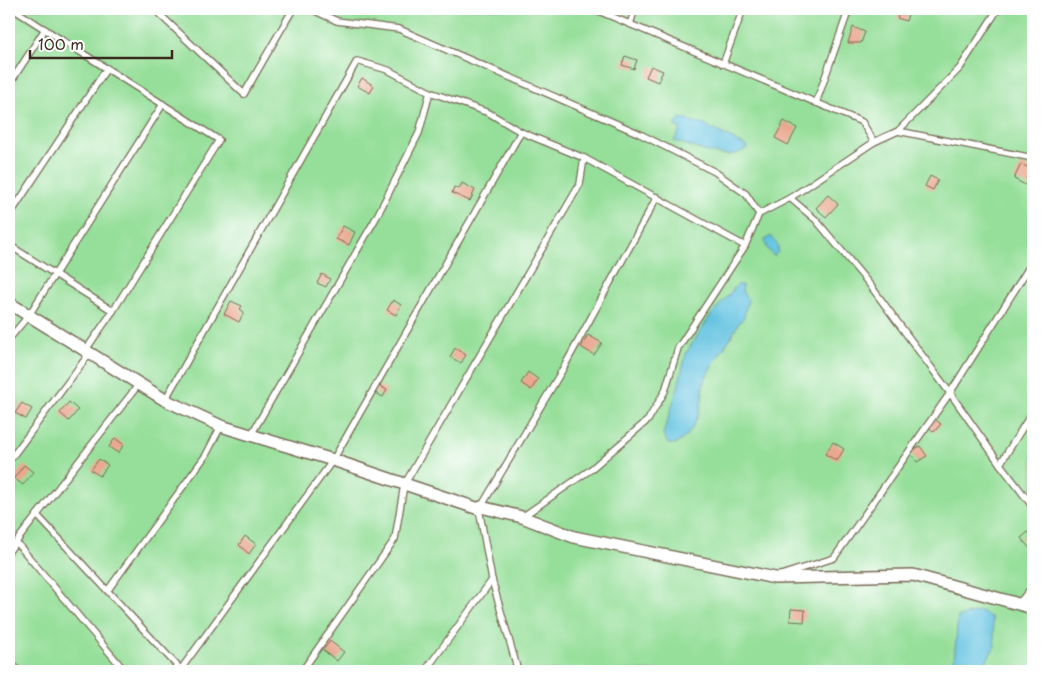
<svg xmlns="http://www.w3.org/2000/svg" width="1042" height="680" font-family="'Playpen Sans',sans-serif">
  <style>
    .green { fill: #96df9a; stroke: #68845c }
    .water { fill: #63c3e1; stroke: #4f7680 }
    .building { fill: #eaa78f }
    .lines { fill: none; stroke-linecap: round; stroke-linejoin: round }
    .service-casing { stroke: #786a56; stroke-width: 8 }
    .minor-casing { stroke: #786a56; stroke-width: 14 }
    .service { stroke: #fff; stroke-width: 5.5 }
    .minor { stroke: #fff; stroke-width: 11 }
  </style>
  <rect width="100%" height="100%" fill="#fff"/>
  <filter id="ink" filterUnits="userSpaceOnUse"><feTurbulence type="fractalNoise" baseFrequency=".02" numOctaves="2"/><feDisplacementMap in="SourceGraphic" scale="10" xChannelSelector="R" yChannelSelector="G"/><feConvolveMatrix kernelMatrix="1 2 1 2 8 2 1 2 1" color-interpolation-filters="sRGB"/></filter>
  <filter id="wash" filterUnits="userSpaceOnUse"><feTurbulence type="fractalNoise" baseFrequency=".0096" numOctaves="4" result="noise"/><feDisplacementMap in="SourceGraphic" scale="20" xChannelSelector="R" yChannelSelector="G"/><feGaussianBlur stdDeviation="1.12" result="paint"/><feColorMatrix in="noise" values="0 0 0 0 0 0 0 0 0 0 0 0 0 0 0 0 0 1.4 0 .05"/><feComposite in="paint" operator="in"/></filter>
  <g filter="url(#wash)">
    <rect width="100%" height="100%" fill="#eae2bf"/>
    <!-- green -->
    <rect class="green" x="9" y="9" width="1024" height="662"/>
    <!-- water -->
    <g class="water">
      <path d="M680,118L705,125L748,147C729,165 696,147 674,141L681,129L675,126Z"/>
      <path d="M771,236L778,245V252L774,256C768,251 766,248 765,240Z"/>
      <path d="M737,285H742L743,293L748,300L744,317L738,324C729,343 715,358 706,377C702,384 703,392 702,400C700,416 687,447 668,444L663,434L678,387L686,353L711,315Z"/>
      <polygon points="981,611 992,618 995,646 981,671 953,671 958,617"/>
    </g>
    <g id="blocks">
      <!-- building -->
      <g class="building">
        <polygon points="901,9 909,11 906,21 897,18"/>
        <polygon points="853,27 865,32 861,43 848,43"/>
        <polygon points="625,56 637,60 634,69 622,65"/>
        <polygon points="651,66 663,71 658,82 646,77"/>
        <polygon points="362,78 374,86 370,93 357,86"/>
        <polygon points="784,121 797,128 788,145 775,138"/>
        <polygon points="1021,164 1033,170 1033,189 1014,179"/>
        <polygon points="930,176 938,180 933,190 925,186"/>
        <polygon points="462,183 475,190 470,201 452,193 454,187 459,189"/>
        <polygon points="828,195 838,204 826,217 816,208"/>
        <polygon points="343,226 355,232 349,245 336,239"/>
        <polygon points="322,274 330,279 326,287 317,283"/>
        <polygon points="393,300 401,305 396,315 387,310"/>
        <polygon points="231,301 242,306 240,309 244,312 239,322 224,314"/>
        <polygon points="588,335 602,343 594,355 581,347"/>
        <polygon points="455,348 466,355 461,363 450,357"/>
        <polygon points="528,372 538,379 531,390 521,383"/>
        <polygon points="378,385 387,390 383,397 374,392"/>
        <polygon points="69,402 78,410 69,421 60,413"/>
        <polygon points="22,403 32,409 26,419 15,413"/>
        <polygon points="935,419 941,424 934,432 928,427"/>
        <polygon points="115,438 124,445 118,453 109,447"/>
        <polygon points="833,442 844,449 837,461 825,454"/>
        <polygon points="920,446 927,456 917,462 910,452"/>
        <polygon points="99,459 108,465 100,476 91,470"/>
        <polygon points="24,465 33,472 23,485 14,478"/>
        <polygon points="1028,532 1033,538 1033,548 1031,550 1021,538"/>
        <polygon points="245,536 256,544 249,554 239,545"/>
        <polygon points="791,609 805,610 804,622 790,621"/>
        <polygon points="330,641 344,652 337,661 323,650"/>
      </g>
    </g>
  </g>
  <g filter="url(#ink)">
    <use href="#blocks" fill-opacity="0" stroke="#786a56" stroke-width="1"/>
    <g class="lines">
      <!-- service casing -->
      <g class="service-casing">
        <g id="service">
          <polyline points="13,9 219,140 113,311 85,351"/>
          <polyline points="154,9 244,94 293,9"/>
          <polyline points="311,9 337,21 399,29 638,133 715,172 746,194 759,214"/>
          <polyline points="594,9 862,122 874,142"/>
          <polyline points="630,24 635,9"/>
          <polyline points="723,64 743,9"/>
          <polyline points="9,85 45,29"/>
          <polyline points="816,103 849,9"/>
          <polyline points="898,131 960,68 998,9"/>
          <polyline points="790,198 816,220 870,285 950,393 1000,464 1033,507"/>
          <polyline points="9,216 107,68"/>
          <polyline points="9,245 113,311"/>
          <polyline points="9,339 29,315 163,104"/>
          <polyline points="165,400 357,61 388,70 430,92 489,113 521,132 584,158 745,246"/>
          <polyline points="251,435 376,218 419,133 430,92"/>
          <polyline points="9,461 89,354"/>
          <polyline points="1000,464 1033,411"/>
          <polyline points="481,507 564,367 657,197"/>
          <polyline points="479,509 492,580 518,671"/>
          <polyline points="37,515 182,671"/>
          <polyline points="522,517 590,470 648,420 665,391 678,348 745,246 759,214 790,198 874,142 898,131 1033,158"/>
          <polyline points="16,542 125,671"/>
          <polyline points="9,551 139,384"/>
          <polyline points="781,575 834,558 950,393 1033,261"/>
          <polyline points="108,590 206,455 221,426"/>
          <polyline points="1019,603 1033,586"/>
          <polyline points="9,660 18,671"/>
          <polyline points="181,669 333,460 521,132"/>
          <polyline points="302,671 395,539 404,485 580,184 584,158"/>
          <polyline points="425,671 492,580"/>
        </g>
      </g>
      <!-- minor casing -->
      <g class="minor-casing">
        <polyline id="minor" points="9,303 165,400 221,426 333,460 479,509 481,507 522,517 574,537 775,578 913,575 1033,608"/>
      </g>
      <!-- service -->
      <use href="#service" class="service"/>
      <!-- minor -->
      <use href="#minor" class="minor"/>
    </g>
  </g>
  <!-- margin -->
  <rect width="1042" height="680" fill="none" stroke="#fff" stroke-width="30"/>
  <!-- scale -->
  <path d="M30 50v8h142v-8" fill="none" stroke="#3b2a1e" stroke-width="2.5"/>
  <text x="38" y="50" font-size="15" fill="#3b2a1e" stroke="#ffffff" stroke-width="4" paint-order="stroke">100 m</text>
</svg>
